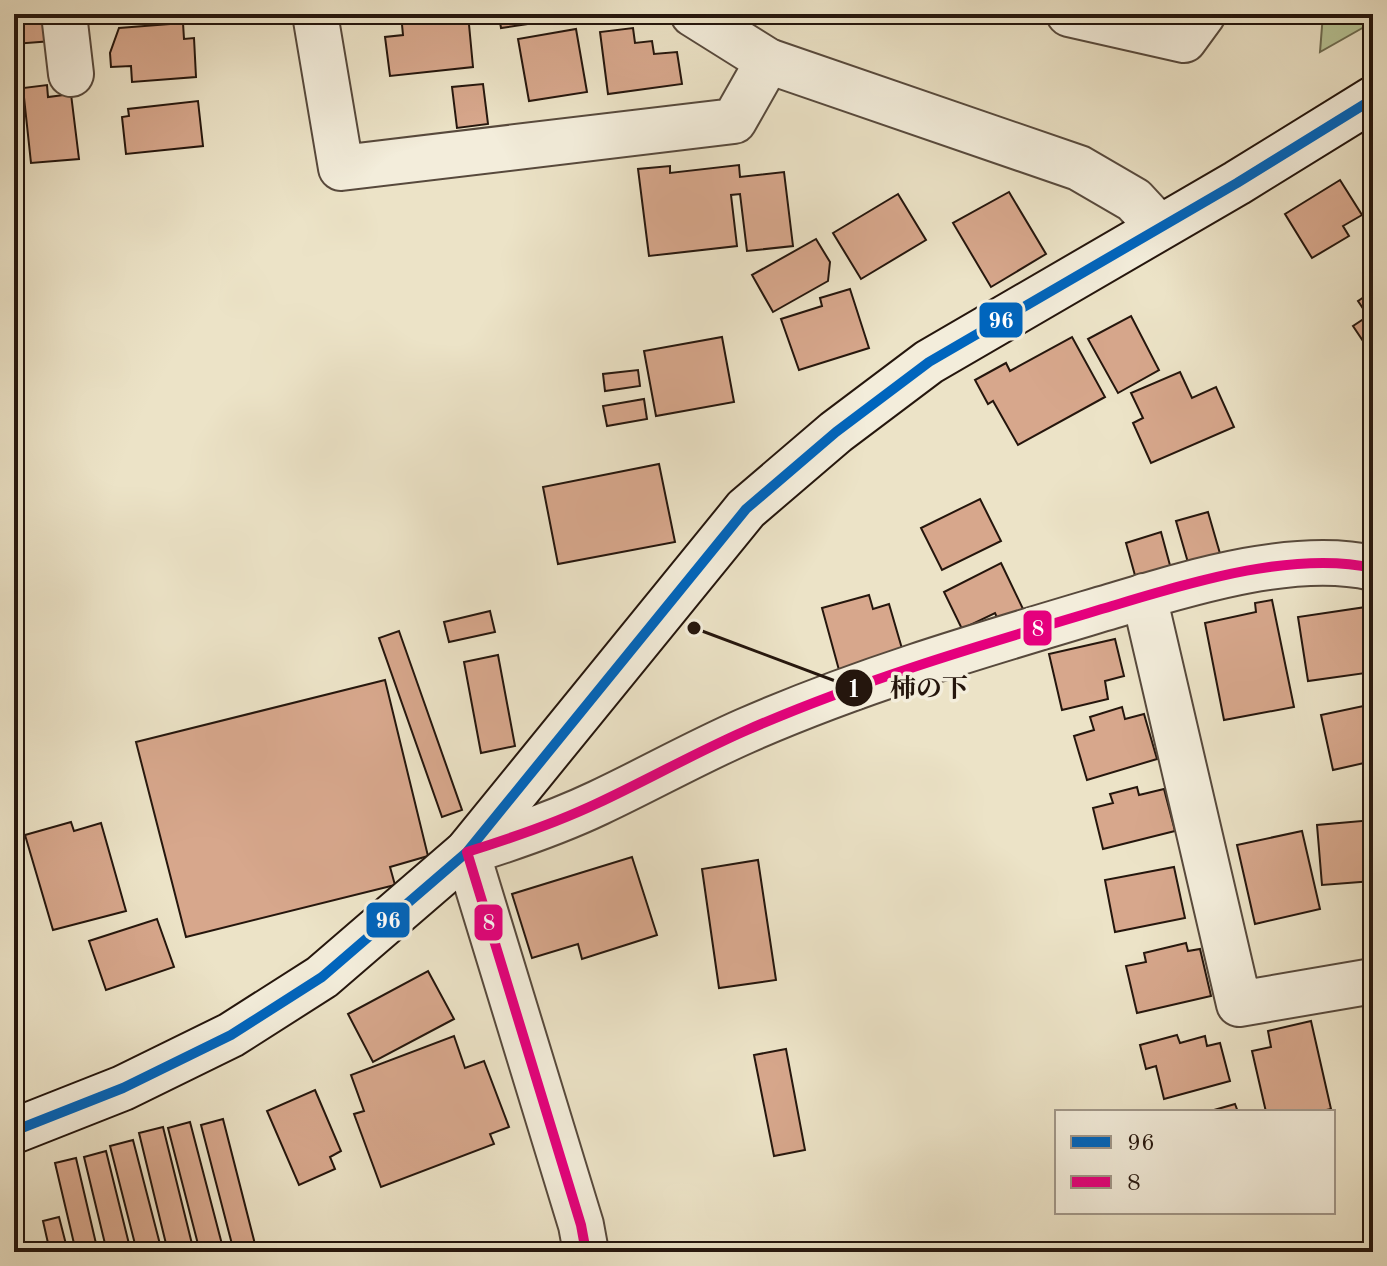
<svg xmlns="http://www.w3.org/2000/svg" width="1387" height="1266" font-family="'Old Standard TT','Noto Serif JP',serif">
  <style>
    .green { fill: #b7c496; stroke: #6e6d52; stroke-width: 2 }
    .building { fill: #d7a78c; stroke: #25160d; stroke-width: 2 }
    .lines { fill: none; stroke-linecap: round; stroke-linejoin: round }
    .street-casing { stroke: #57493c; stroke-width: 48 }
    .secondary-casing { stroke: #25160d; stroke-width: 48 }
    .street { stroke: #f3eddb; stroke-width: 44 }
    .secondary { stroke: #f3eddb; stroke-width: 44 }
    .bus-1-casing { stroke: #f3eddb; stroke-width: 16 }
    .bus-2-casing { stroke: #f3eddb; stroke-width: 16 }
    .bus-1 { stroke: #0065bd; stroke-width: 10 }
    .bus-2 { stroke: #e5007d; stroke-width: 10 }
    .leader { fill: none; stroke: #25160d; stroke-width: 3 }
    .callout-dot { fill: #25160d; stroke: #f3eddb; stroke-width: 3 }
    .mark-label { font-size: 24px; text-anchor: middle; font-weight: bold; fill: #fff }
    .callout-label { font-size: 26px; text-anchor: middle; font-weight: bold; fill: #25160d; stroke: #f3eddb; stroke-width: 7; stroke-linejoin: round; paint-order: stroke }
    .line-badge { stroke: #f3eddb; stroke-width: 3 }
    .badge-label { font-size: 22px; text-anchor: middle; font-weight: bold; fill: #fff }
  </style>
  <rect width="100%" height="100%" fill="#ece3c7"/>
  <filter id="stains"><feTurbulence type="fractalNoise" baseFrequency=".0025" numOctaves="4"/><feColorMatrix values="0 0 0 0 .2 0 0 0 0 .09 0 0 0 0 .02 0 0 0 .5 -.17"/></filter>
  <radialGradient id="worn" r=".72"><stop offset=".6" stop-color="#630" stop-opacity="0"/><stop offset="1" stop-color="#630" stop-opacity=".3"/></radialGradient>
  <!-- green -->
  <polygon class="green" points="1323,14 1373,14 1373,22 1320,52"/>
  <!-- building -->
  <g class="building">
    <polygon points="14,14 50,14 52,41 14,44"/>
    <polygon points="401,14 468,14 473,67 390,76 385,37 403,35"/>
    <polygon points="492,14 567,14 568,18 501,28 499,16 493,17"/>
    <polygon points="183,23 184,39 194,38 196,77 132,82 131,66 111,67 110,53 119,28"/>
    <polygon points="633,28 635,43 652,41 654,54 677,52 682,84 608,94 600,32"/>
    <polygon points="576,29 587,92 529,101 518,39"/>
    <polygon points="483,84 488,124 457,128 452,87"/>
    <polygon points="47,85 48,97 71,94 79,159 31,163 23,88"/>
    <polygon points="198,101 203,146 126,154 122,117 129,116 128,109"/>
    <polygon points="739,165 740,177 784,172 793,246 747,251 740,194 731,195 737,246 649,256 638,169 670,166 670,173"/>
    <polygon points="1340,180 1362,215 1343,226 1349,236 1312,258 1285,214"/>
    <polygon points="1009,192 1046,254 991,287 953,223"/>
    <polygon points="898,194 926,240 861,279 833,233"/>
    <polygon points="816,239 830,262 828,281 773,312 752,275"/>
    <polygon points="850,289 869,348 799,370 781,319 822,306 820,298"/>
    <polygon points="1373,291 1373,356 1353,326 1368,316 1358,301"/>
    <polygon points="1131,316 1159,370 1118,393 1088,339"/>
    <polygon points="722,337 734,402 656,416 644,351"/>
    <polygon points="1072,337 1105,397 1018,445 993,401 988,404 975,380 1006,363 1010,371"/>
    <polygon points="638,370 640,386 605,391 603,374"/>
    <polygon points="1180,372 1192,398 1216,387 1234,427 1151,463 1133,423 1143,418 1131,393"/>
    <polygon points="644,399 647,419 607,426 603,406"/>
    <polygon points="659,464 675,542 558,564 543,487"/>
    <polygon points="980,499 1001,541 942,570 921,528"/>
    <polygon points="1208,512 1221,557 1189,566 1176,521"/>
    <polygon points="1161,532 1171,569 1136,579 1126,543"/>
    <polygon points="1001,563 1024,611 1000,624 995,613 962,629 944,592"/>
    <polygon points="869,595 873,609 889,604 903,652 839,670 822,608"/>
    <polygon points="1272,600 1294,707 1224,720 1205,623 1256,612 1255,603"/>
    <polygon points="1366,607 1373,653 1373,672 1308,681 1298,617"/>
    <polygon points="490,611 495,632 449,642 444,622"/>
    <polygon points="399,631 462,810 442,817 379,638"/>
    <polygon points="1115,639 1124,676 1105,681 1108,699 1062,710 1049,654"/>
    <polygon points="498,655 515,746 481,753 464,662"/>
    <polygon points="385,680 428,856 390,867 395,885 186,937 136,742"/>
    <polygon points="1373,704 1373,761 1333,770 1321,715"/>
    <polygon points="1122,707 1125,719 1144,714 1157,759 1087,780 1074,736 1094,730 1090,717"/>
    <polygon points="1137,787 1139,795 1164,789 1175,831 1103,849 1093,808 1113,803 1110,794"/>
    <polygon points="1373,820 1373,881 1322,885 1317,825"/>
    <polygon points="71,822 74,831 101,823 126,911 53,930 25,835"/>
    <polygon points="1302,831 1320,909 1255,924 1237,845"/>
    <polygon points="632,857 657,935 582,959 578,944 532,958 512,894"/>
    <polygon points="758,860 776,980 719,988 702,869"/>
    <polygon points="1174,867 1185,918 1115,932 1105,880"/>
    <polygon points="157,919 174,967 106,990 89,941"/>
    <polygon points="1186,943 1188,951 1200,949 1211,996 1137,1013 1126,966 1146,962 1144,953"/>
    <polygon points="428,971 454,1019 373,1062 348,1014"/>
    <polygon points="1311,1021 1331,1109 1317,1112 1266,1112 1252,1051 1271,1047 1268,1031"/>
    <polygon points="1177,1035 1180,1043 1205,1036 1207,1046 1220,1043 1230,1081 1164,1099 1156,1066 1146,1069 1140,1045"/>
    <polygon points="454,1036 465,1068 484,1061 509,1127 490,1134 494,1144 381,1187 354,1114 364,1111 351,1075"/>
    <polygon points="786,1049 805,1150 774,1156 754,1055"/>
    <polygon points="315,1090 341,1151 330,1157 335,1169 299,1185 267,1111"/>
    <polygon points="1235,1104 1238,1112 1207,1112"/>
    <polygon points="223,1119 257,1252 234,1252 201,1125"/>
    <polygon points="190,1122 224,1252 200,1252 168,1128"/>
    <polygon points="163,1127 194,1252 168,1252 139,1133"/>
    <polygon points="133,1140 162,1252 137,1252 110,1146"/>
    <polygon points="106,1151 131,1252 107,1252 84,1157"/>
    <polygon points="76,1158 98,1252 76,1252 55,1163"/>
    <polygon points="59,1217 68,1252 50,1252 43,1221"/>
  </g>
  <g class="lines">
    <!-- street casing -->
    <g class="street-casing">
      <g id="street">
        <polyline points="64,14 71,74"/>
        <polyline points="315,14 341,168 734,121 768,61"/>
        <polyline points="693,14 768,61 1079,168 1134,200 1159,227"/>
        <polyline points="1069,14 1184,40 1203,14"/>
        <polyline points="1144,596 1239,1004 1373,981"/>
        <path d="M586,1252L581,1225L467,852C512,838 556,823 598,803C647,780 695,753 745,731C863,679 988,643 1112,606C1189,583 1294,550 1373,568"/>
      </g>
    </g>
    <!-- secondary casing -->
    <g class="secondary-casing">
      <polyline id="secondary" points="14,1131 123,1088 231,1035 322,977 467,852 746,509 836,432 929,362 1237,183 1373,99"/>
    </g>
    <!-- street -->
    <use href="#street" class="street"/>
    <!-- secondary -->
    <use href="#secondary" class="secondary"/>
    <!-- bus-1 casing -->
    <g class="bus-1-casing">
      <polyline id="bus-1" points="14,1131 123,1088 231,1035 322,977 467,852 746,509 836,432 929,362 1237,183 1373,99"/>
    </g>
    <!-- bus-2 casing -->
    <g class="bus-2-casing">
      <path id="bus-2" d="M586,1252L581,1225L467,852C512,838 556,823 598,803C647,780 695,753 745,731C863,679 988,643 1112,606C1189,583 1294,550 1373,568"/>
    </g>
    <!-- bus-1 -->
    <use href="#bus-1" class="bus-1"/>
    <!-- bus-2 -->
    <use href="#bus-2" class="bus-2"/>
  </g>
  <!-- callouts -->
  <path class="leader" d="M694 628L854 688"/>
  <g class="callout-dot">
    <circle cx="694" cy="628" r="8"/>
    <circle cx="854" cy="688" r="20"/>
  </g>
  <g class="mark-label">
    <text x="854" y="697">1</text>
  </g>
  <g class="callout-label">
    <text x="929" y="697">柿の下</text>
  </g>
  <g class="line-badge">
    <rect x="978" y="301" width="46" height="38" rx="8" fill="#0065bd"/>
    <rect x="1022" y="609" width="31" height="38" rx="8" fill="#e5007d"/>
    <rect x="365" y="901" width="46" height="38" rx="8" fill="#0065bd"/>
    <rect x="473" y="903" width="31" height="39" rx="8" fill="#e5007d"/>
  </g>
  <g class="badge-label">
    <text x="1001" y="328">96</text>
    <text x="1038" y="636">8</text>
    <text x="388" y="928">96</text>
    <text x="489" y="930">8</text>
  </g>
  <!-- margin -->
  <rect width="1387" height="1266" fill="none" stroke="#ece3c7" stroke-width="48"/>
  <rect x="16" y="16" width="1355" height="1234" fill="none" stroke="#25160d" stroke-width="4"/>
  <rect x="24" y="24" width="1339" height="1218" fill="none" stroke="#25160d" stroke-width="2"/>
  <!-- legend -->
  <rect x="1055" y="1110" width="280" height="104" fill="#f3eddb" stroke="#a19789" stroke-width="2"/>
  <rect x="1071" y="1136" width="40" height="12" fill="#0065bd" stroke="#a19789" stroke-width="2"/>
  <text x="1127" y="1150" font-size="24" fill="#25160d">96</text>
  <rect x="1071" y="1176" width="40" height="12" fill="#e5007d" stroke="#a19789" stroke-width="2"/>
  <text x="1127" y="1190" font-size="24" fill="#25160d">8</text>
  <rect width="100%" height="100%" filter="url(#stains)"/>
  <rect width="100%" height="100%" fill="url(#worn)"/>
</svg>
